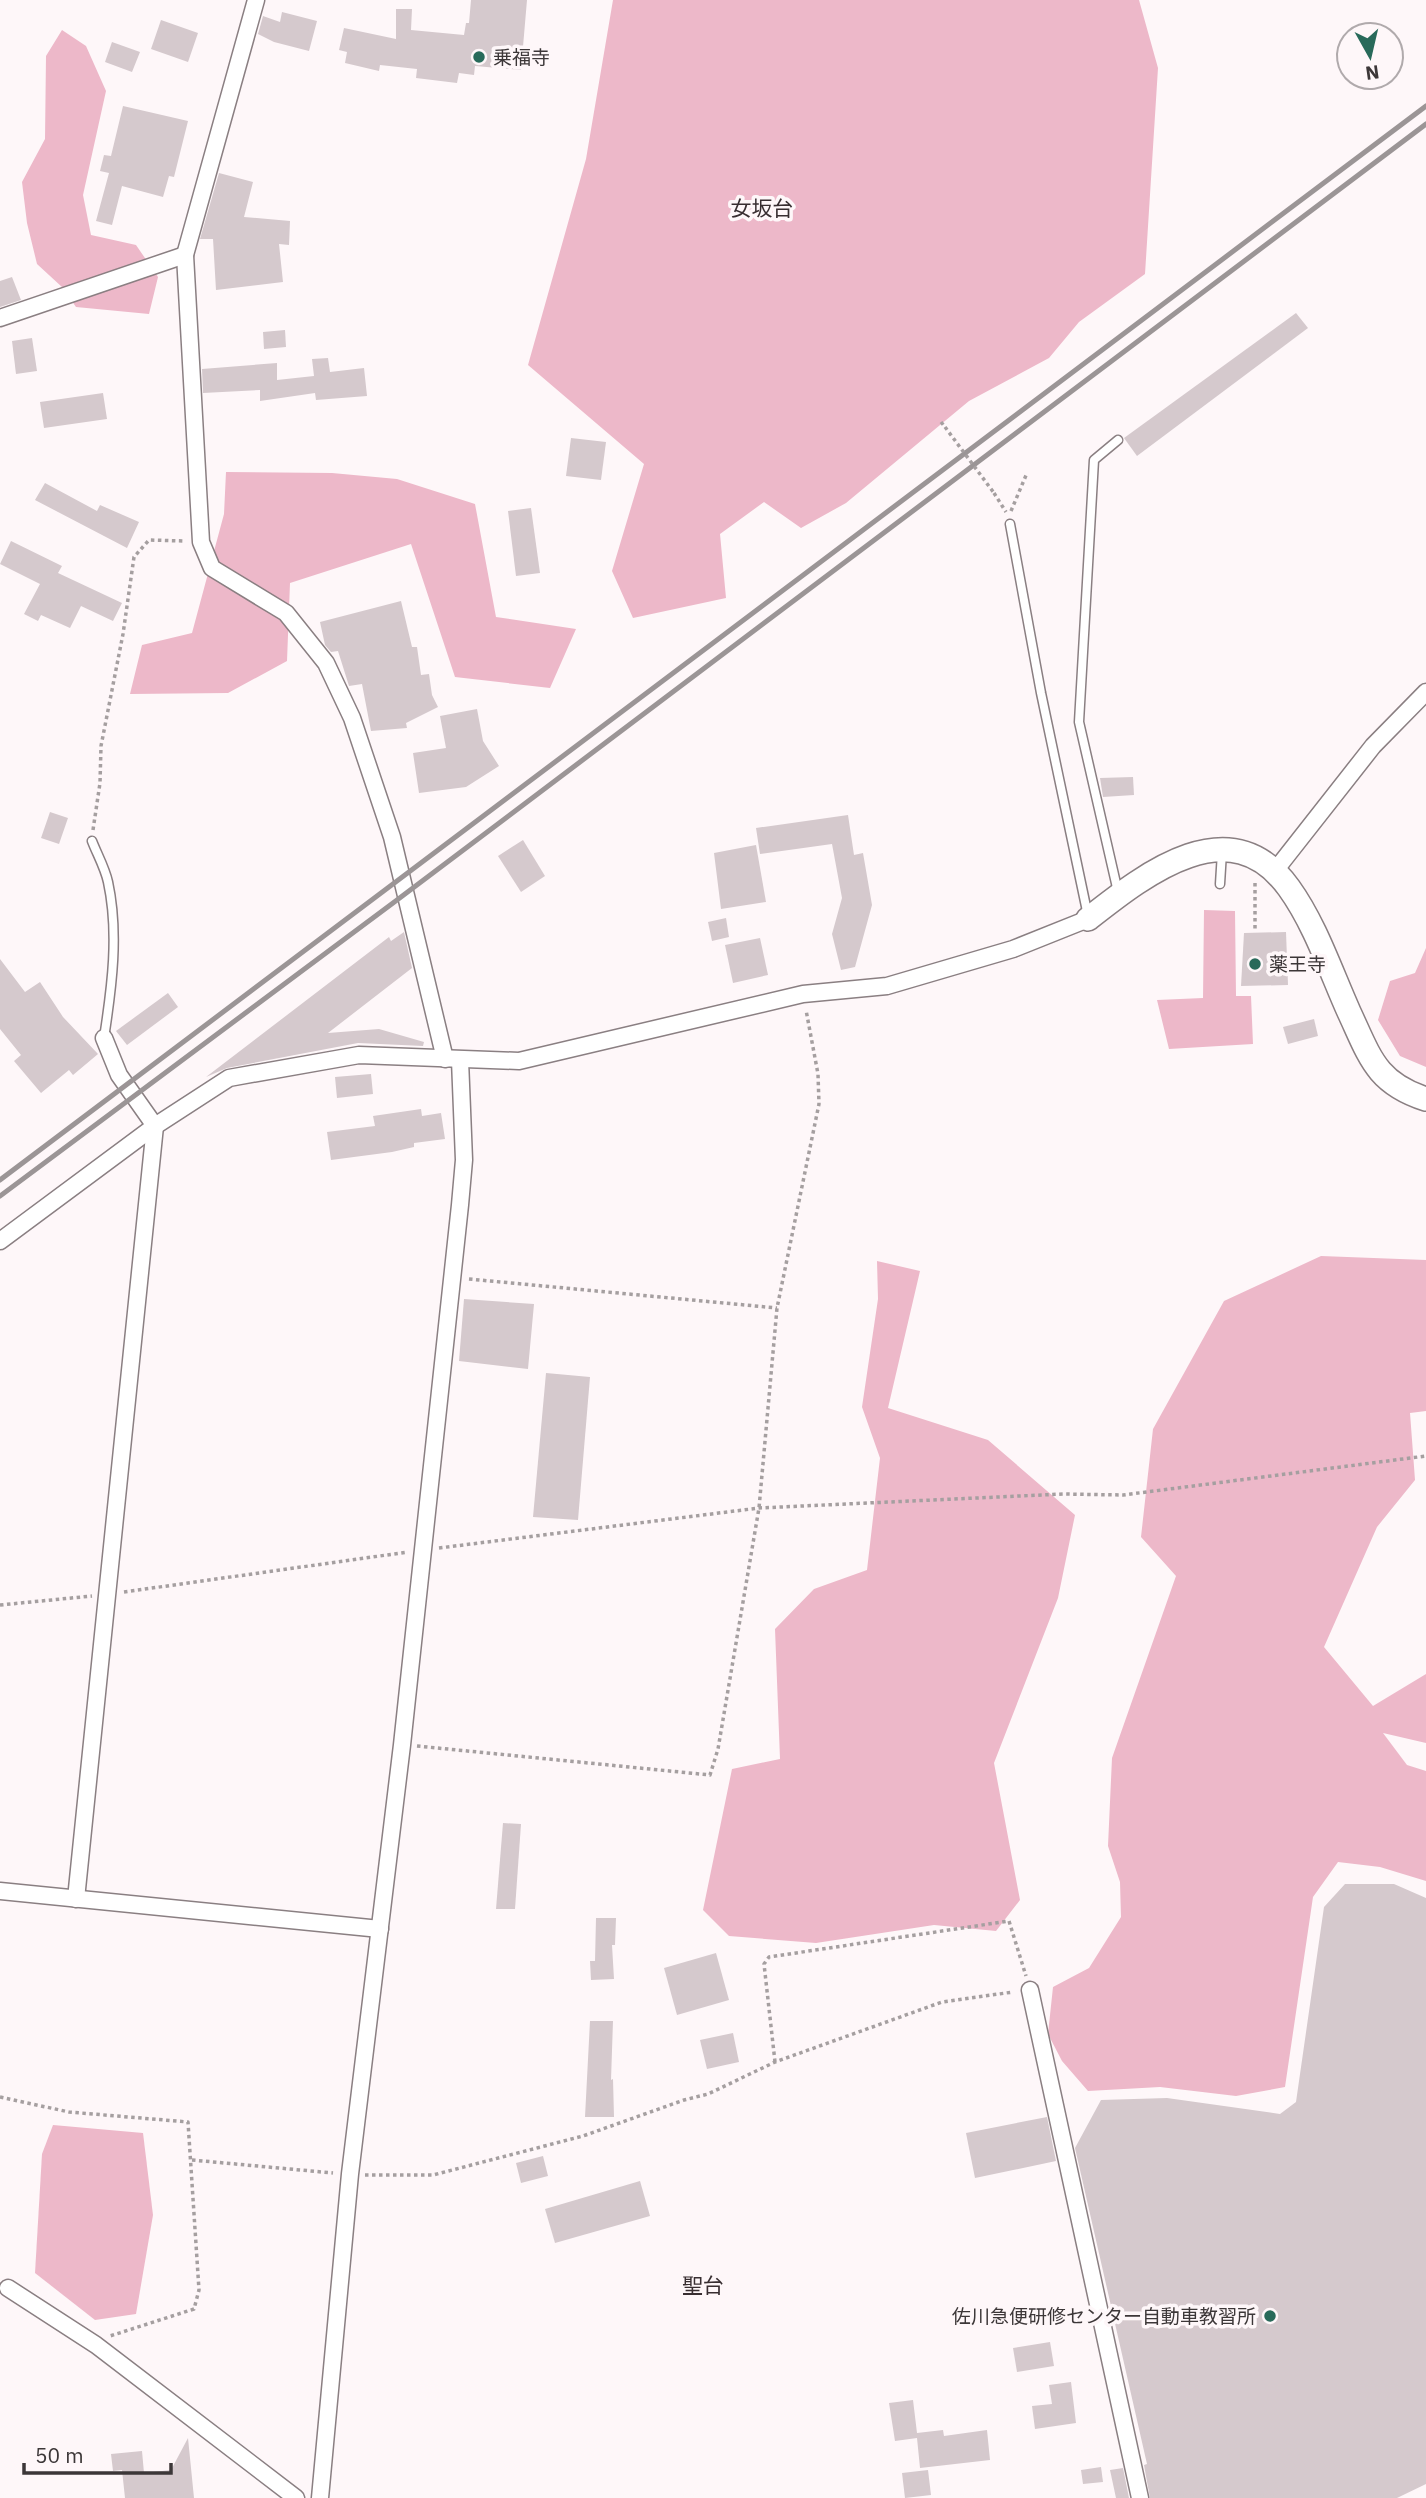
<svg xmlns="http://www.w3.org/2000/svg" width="1426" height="2498" font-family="'IBM Plex Sans','Noto Sans JP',sans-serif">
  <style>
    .green { fill: #edb8c9 }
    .building { fill: #d5c9cd }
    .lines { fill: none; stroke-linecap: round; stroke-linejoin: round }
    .lane-casing { stroke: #8a7f82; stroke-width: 11 }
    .street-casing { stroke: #8a7f82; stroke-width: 19 }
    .secondary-casing { stroke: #8a7f82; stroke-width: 26 }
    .path { stroke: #a59fa0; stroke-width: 3.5; stroke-dasharray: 3.5 3.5; stroke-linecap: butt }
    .lane { stroke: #fff; stroke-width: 8 }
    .street { stroke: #fff; stroke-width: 16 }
    .secondary { stroke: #fff; stroke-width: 23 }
    .rail { stroke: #9b9596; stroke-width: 5 }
    .path-bridge { stroke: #a59fa0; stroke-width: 3.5; stroke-dasharray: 3.5 3.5; stroke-linecap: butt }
    .poi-dot { fill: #286a5a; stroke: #fef7f9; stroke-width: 2.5 }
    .labels { text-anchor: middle; stroke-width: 7; stroke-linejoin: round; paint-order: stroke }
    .poi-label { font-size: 19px; fill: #3c3738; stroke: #fef7f9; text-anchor: start }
    .neighbourhood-label { font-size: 21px; fill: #382e31; stroke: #fef7f9 }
  </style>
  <rect width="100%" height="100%" fill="#fef7f9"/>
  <!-- green -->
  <g class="green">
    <polygon points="613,0 1139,0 1158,68 1145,274 1079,322 1049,358 969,401 846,503 801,528 764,502 720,534 726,598 633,618 612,571 644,464 528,365 586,159"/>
    <polygon points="62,30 86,46 106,91 83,195 91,235 136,245 158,277 149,314 76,307 62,287 37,264 27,223 22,182 45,139 46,56"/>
    <polygon points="226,472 332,473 397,479 475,504 496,617 576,629 550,688 455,677 411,544 290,583 287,661 228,693 130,694 142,645 192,633 224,514"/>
    <polygon points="1204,910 1235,911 1236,996 1251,996 1253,1044 1169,1049 1157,1000 1203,998"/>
    <polygon points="1426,948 1426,1067 1400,1056 1378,1020 1390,981 1415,973"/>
    <polygon points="1321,1256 1426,1260 1426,1411 1410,1413 1415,1480 1377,1527 1324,1647 1373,1706 1426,1674 1426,1743 1383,1733 1407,1765 1426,1771 1426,1881 1380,1867 1338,1862 1313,1897 1285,2087 1236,2096 1160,2087 1088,2091 1062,2061 1048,2034 1053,1987 1089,1968 1121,1917 1120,1882 1108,1846 1112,1758 1176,1576 1141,1537 1153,1429 1224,1301"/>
    <polygon points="877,1261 920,1271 888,1408 988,1440 1075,1515 1058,1598 994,1763 1020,1900 996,1931 934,1925 816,1943 729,1936 703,1910 732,1769 780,1759 775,1629 814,1589 867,1570 880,1458 862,1407 878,1299"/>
    <polygon points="53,2125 143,2133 153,2215 136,2314 95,2320 35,2273 42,2154"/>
  </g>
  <!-- building -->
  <g class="building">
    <polygon points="471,0 527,0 521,70 475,66 474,75 459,73 457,83 416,78 417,69 380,65 379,71 345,63 347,52 339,50 344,28 396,39 396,9 412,9 411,30 464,35 466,23 469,23"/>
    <polygon points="282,12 317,21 309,51 274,42 258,34 263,16 280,22"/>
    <polygon points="161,20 198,33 188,62 151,49"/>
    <polygon points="112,42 140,52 132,72 105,62"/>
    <polygon points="123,106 188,121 174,177 169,176 163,197 122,186 112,225 96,221 109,173 100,171 104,155 111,156"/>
    <polygon points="219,173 253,182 244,217 290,221 289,245 279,244 283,282 216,290 213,239 200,239"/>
    <polygon points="12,277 21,300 0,307 0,281"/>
    <polygon points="1296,313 1308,328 1137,456 1124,438"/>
    <polygon points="285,330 286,347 264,349 263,332"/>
    <polygon points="32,338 37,371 16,374 12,341"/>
    <polygon points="328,358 330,372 364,368 367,396 316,400 315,393 260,401 260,390 203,393 202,369 277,363 277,380 314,376 312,359"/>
    <polygon points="103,393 107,419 44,428 40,402"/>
    <polygon points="571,438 606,442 601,480 566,476"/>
    <polygon points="45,483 97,511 100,505 139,522 127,548 35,500"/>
    <polygon points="531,508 540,573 516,576 508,511"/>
    <polygon points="11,541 62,566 58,573 122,603 113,621 81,606 70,628 41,615 38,621 24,614 40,584 0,564"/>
    <polygon points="401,601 412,647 417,647 421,675 429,674 432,695 438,707 406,723 407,728 371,731 362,684 349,686 338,651 331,652 325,645 320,622"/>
    <polygon points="477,709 483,741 499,766 466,787 419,793 413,753 446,748 440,716"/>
    <polygon points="1133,777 1134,795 1103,797 1100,778"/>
    <polygon points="50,812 68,818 59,844 41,838"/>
    <polygon points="848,815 854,855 863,853 872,905 855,967 841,970 832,934 842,898 832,844 760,854 756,828"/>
    <polygon points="523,840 545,876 521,892 498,856"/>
    <polygon points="756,845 766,902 721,909 714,853"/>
    <polygon points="726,918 729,937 712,941 708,922"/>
    <polygon points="404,932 412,968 328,1033 379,1029 424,1042 423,1046 358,1043 227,1068 206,1077 389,937 391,941"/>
    <polygon points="1286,932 1288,985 1241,986 1244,933"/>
    <polygon points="760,938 768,975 733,983 725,945"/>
    <polygon points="0,959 25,992 40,982 63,1017 98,1054 73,1075 69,1070 41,1093 14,1061 21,1055 0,1029"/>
    <polygon points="168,993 178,1007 127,1045 116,1031"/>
    <polygon points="1314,1019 1318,1036 1288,1044 1283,1027"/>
    <polygon points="371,1074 373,1094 337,1098 335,1077"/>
    <polygon points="421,1109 422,1116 441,1113 445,1139 414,1143 414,1147 392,1152 331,1160 327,1132 375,1126 373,1116"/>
    <polygon points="464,1299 534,1304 528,1369 459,1361"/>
    <polygon points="546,1373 590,1377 578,1520 533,1517"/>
    <polygon points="503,1823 521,1824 515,1909 496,1909"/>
    <polygon points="1345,1884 1394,1884 1426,1898 1426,2484 1397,2498 1150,2498 1144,2465 1147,2464 1075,2148 1101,2100 1167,2098 1280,2114 1296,2102 1324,1907"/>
    <polygon points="596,1918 616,1918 615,1945 612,1945 614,1979 591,1980 590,1961 595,1961"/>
    <polygon points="716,1953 729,2000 677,2015 664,1968"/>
    <polygon points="590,2021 613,2021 611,2080 613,2079 614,2117 585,2117"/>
    <polygon points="733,2033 739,2062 707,2069 700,2040"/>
    <polygon points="1047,2117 1056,2161 975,2178 966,2133"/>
    <polygon points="543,2156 548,2176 521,2183 516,2163"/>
    <polygon points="640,2181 650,2216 555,2243 545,2209"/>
    <polygon points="1050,2342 1054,2366 1017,2372 1013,2348"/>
    <polygon points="1071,2382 1076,2423 1035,2429 1032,2406 1052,2404 1049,2385"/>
    <polygon points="913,2400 917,2433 943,2430 944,2436 987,2430 990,2460 920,2468 917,2438 895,2441 889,2403"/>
    <polygon points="188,2438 194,2498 125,2498 122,2470 113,2471 111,2454 142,2451 144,2473 171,2470"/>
    <polygon points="1101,2467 1103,2482 1083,2484 1081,2470"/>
    <polygon points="1123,2468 1129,2498 1116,2498 1110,2470"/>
    <polygon points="928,2470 931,2495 905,2498 902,2473"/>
  </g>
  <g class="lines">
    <!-- lane casing -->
    <g class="lane-casing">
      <g id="lane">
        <polyline points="1118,440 1094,460 1079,722 1118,892"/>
        <polyline points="1010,524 1041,693 1088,916"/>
        <path d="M92,841C97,854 105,868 108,882C119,933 112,986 104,1038"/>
        <polyline points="1220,884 1222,852"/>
      </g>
    </g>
    <!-- street casing -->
    <g class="street-casing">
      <g id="street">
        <polyline points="256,0 185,255 201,542 212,568 286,613 326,663 352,718 392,837 445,1059"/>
        <polyline points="0,318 185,255"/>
        <polyline points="1274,872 1373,746 1426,692"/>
        <polyline points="0,1241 155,1126 229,1078 359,1055 519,1061 803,994 887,986 1013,949 1088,919"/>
        <polyline points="0,1891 380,1929"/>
        <polyline points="76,1899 155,1126 119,1075 104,1038"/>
        <polyline points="1030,1990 1140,2498"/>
        <polyline points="8,2288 96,2345 296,2498"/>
        <polyline points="320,2498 350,2174 402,1745 460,1205 464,1160 460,1060"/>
      </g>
    </g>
    <!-- secondary casing -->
    <g class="secondary-casing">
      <path id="secondary" d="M1088,919C1144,875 1230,806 1289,888C1315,924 1331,972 1349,1012C1370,1057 1376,1083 1426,1099"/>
    </g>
    <!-- path -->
    <g class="path">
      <polyline points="941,422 945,427"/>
      <polyline points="994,493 1006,512"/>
      <polyline points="1011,511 1027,473"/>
      <polyline points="93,830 100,783 101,746 123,634 134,557 149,540 185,541"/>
      <polyline points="1255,883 1255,930"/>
      <polyline points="469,1279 777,1308"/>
      <polyline points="439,1548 759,1508 1063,1494 1123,1495 1426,1456"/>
      <polyline points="124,1592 408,1552"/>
      <polyline points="0,1605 92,1596"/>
      <polyline points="417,1746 710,1775 718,1749 759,1508 777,1308 819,1104 818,1074 806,1010"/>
      <polyline points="775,2062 764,1964 769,1957 1009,1921 1026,1976"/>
      <polyline points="0,2097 69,2112 188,2122 199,2290 194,2309 110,2336"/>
      <polyline points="192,2160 333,2173"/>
      <polyline points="365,2175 433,2175 583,2136 684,2100 708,2094 775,2062 942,2002 1013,1992"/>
    </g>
    <!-- lane -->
    <use href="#lane" class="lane"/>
    <!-- street -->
    <use href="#street" class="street"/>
    <!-- secondary -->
    <use href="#secondary" class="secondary"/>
    <!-- rail -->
    <g class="rail">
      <polyline points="0,1180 1426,106"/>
      <polyline points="0,1196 397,900 1426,124"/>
    </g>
    <!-- path-bridge -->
    <polyline class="path-bridge" points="945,427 994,493"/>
  </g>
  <!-- markers -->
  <g class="poi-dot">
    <circle cx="479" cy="57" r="7"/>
    <circle cx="1255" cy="964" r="7"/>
    <circle cx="1270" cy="2316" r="7"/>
  </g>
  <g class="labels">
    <!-- poi labels -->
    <g class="poi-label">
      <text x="493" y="64">乗福寺</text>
      <text x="1269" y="971">薬王寺</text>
      <text x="1256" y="2323" text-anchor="end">佐川急便研修センター自動車教習所</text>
    </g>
    <!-- neighbourhood labels -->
    <g class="neighbourhood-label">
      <text x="762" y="216">女坂台</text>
      <text x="703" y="2293">聖台</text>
    </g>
  </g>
  <!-- north arrow -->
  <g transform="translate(1370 56) rotate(172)"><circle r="33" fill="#fef7f9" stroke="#b0aaac" stroke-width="2"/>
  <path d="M0-5L12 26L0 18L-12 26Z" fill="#286a5a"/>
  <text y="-10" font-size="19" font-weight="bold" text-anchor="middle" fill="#3c3738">N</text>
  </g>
  <!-- scale -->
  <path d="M24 2463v10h147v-10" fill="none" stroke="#3c3738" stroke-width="3.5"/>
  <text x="35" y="2463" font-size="21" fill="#3c3738" stroke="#fef7f9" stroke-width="5" paint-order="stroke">50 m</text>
</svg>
